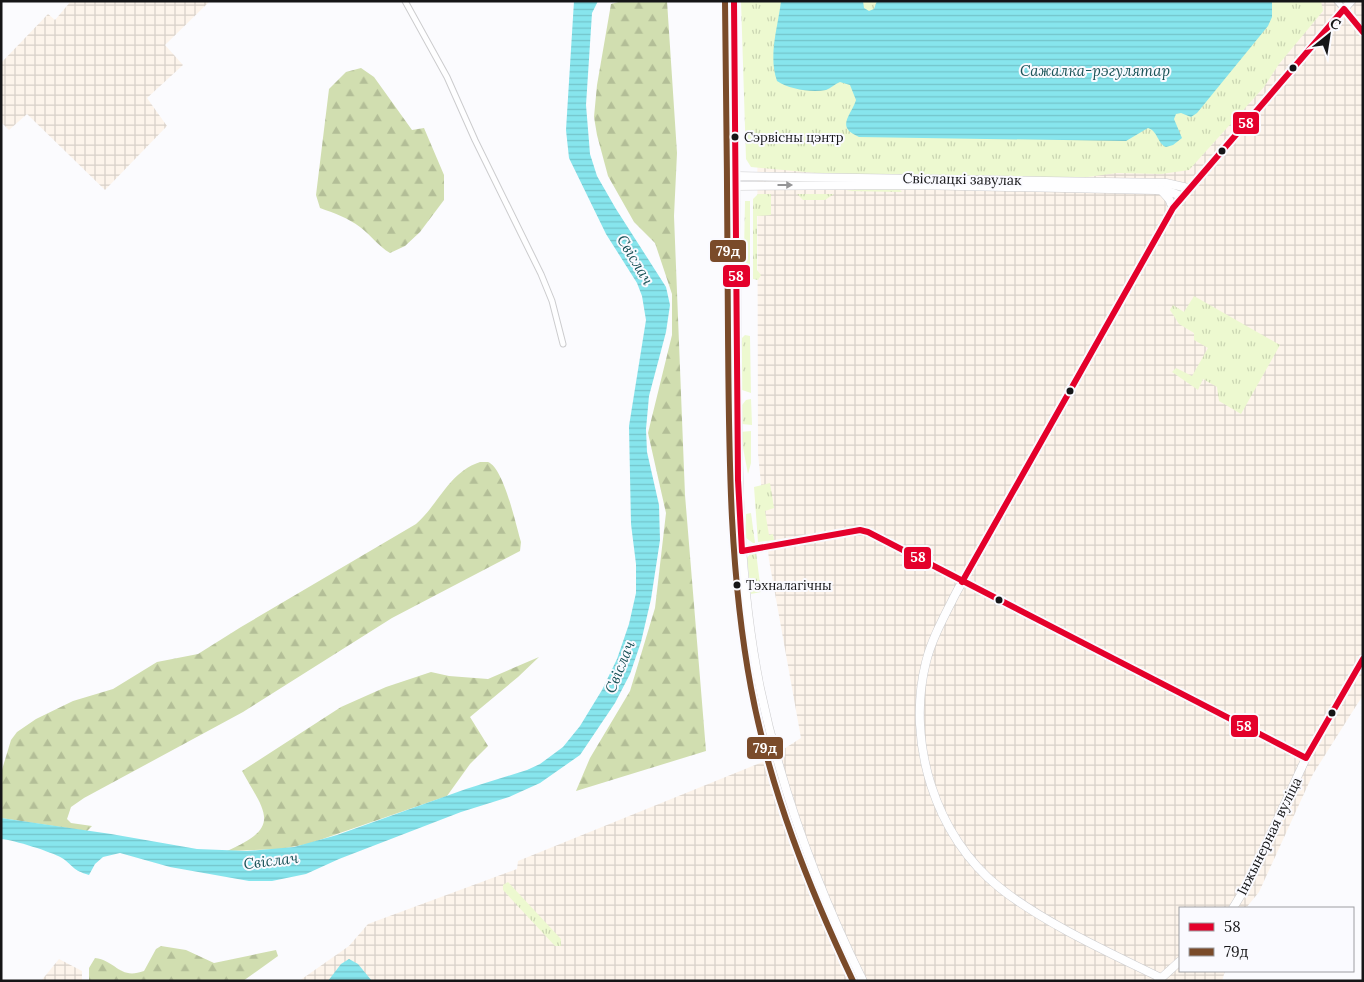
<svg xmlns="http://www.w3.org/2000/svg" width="1364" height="982" font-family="Lora,serif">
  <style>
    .industrial { fill: url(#industrial-grid) }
    .grass { fill: url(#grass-tufts) }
    .forest { fill: url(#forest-firs) }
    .water { fill: url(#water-rules) }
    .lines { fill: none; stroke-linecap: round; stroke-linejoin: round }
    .street-casing { stroke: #ccccce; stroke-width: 7 }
    .secondary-casing { stroke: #ccccce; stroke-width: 9 }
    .street { stroke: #fefeff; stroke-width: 5 }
    .secondary { stroke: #fefeff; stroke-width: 8 }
    .bus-1-casing { stroke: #fafaff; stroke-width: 10 }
    .bus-2-casing { stroke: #fafaff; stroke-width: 10 }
    .bus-1 { stroke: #e4002b; stroke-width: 6 }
    .bus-2 { stroke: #7a4b2a; stroke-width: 6 }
    .oneway { fill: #959597 }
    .bus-dot { fill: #151517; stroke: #fafaff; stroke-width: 2 }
    .labels { text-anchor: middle; stroke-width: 4; stroke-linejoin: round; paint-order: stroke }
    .bus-label { font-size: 13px; fill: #151517; stroke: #fafaff; text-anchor: start }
    .street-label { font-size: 14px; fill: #151517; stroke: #fafaff }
    .water-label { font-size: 15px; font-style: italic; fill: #1a5358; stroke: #fafaff }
    .line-badge { stroke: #fafaff; stroke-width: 2 }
    .badge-label { font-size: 14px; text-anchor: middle; font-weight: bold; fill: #fff }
  </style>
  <defs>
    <pattern id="industrial-grid" width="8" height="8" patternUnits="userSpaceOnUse" patternTransform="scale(1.25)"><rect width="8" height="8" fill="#fdf4eb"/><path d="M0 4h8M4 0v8" fill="none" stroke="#d8d0c9"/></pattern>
    <pattern id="grass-tufts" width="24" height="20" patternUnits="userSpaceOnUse" patternTransform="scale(1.25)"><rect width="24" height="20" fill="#edf9d0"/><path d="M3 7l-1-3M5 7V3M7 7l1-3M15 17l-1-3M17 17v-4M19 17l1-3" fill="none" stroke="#cad5b2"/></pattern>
    <pattern id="forest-firs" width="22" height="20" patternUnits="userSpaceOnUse" patternTransform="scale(1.25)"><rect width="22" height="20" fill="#d1deb0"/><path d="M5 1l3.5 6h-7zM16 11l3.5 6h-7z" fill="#b3be97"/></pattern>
    <pattern id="water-rules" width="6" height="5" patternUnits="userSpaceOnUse" patternTransform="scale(1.25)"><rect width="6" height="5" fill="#87e5ed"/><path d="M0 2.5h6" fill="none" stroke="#74c4ca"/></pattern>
  </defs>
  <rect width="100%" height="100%" fill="#fbfbfe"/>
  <!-- industrial -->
  <g class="industrial">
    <polygon points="71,1 210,1 165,45 183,65 147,98 167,126 105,190 27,114 9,130 1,122 1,63 48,14 55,20"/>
    <polygon points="757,1 1363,1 1363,695 1313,774 1259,892 1246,908 1180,908 1180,971 1225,971 1222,981 299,981 349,946 368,924 517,869 518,861 765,761 801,738 769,560 758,454"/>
    <polygon points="59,959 82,971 82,981 41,981"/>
  </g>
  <!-- grass -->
  <g class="grass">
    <polygon points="741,1 1321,1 1323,11 1279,64 1264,87 1189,170 1161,174 1117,173 1080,178 827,174 751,167 746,159"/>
    <polygon points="865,188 898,188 902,192 846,191"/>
    <polygon points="758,194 771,194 771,215 757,216 757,270 761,275 758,280 753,279 753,199"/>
    <polygon points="797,194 834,194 825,200 803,200"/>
    <polygon points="745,201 750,201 750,280 743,280 740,276 744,253"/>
    <polygon points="1194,296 1280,345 1241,414 1219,401 1217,387 1203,379 1198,390 1172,372 1176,368 1192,376 1208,348 1194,340 1194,333 1179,324 1170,310 1173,305 1184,312"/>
    <polygon points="745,335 750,336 751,393 742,390 741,339"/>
    <polygon points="751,399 752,425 742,424 742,405 746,400"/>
    <polygon points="751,431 751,463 748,474 740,432"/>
    <polygon points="770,483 774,508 765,511 769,535 773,534 774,540 758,542 754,487"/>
    <polygon points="751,513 755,543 753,543 746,538 746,514"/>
    <polygon points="756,552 761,592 751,594 747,558 751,553"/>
    <polygon points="508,882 561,939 561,946 555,946 503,890 503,885"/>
  </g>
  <!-- forest -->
  <g class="forest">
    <polygon points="622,1 667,1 677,153 674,216 685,495 706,751 576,791 590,758 630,691 655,608 666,513 648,433 672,335 672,294 655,243 634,222 608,176 597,135 594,117 597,85 611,4"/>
    <path d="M361,68L374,77L412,130L424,128L444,175V200L420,232L405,246L390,253C378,246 371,235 360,227C348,218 334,213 320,208L316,195L329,89L346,72Z"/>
    <path d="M480,462C480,462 487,462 488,462C504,468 516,526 521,542L520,551L392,618L243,712L84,798L71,807L67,819L71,823L92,826L87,831L1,818V773L11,740L17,732L36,719L73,701L113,689L157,662L198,654L241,627L416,524C439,504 449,472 480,462Z"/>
    <path d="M539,657L518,677L470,717L488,746L470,764L447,796L308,844L280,849L227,851C282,827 266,814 242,771L341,707L386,687L431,672L449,676L488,679Z"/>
    <path d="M161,946L186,950L214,963L276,950L278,956L243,981H89V968L95,958C117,961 119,980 144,971L156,949Z"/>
  </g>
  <!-- water -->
  <g class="water">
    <path d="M574,1H598L592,13L586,105L590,154L597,176L616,209L666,287L670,305L666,332L649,396L646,429L647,452L659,505L660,540L651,599L641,642L630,674L615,703L580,755L540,783L509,797L461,812L339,859L306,874L272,881H249L170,867L120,853L103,857L95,864L89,875C72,870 75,867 62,858C52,852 14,840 1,839V818L111,834L197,849L247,851L294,847L337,835L466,789L527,770L540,764L563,747L580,726L602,690L617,659L629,624L636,593V564L631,524L629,426L646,320L642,296L637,283L606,234L569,158L566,130Z"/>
    <path d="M781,1H863L864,8L869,11L874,9L877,1H1272V17L1268,26L1197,113L1191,117L1181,113L1176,114L1174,119L1182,138L1173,145L1166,147C1157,143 1158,131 1148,128L1126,141L859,137C835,127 851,116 856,100L850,85L840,82C835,84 831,88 826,90C811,93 789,89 777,81C768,55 778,27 781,1Z"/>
    <polygon points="349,959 358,964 372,981 328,981 341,964"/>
  </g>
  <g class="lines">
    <!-- street casing -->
    <g class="street-casing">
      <g id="street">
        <polyline points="405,1 447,77 475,140 541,274 552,301 563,344"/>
        <polyline points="1337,1 1344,9"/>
      </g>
    </g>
    <!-- secondary casing -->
    <g class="secondary-casing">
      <g id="secondary">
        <path d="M734,1C735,110 736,219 737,328C738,448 736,569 760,688C781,789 817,888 863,981"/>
        <polyline points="1344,9 1363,32"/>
        <polyline points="736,176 1166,183 1188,188"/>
        <polyline points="736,186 914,185 1156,190 1168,191 1181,196"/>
        <polyline points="1161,190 1169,199 1173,208"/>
        <polyline points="742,551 860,530 868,532 1306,758"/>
        <polyline points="1233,908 1247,885 1306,758 1363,659"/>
        <path d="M1161,978C1110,953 1044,923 1000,888C935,837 906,741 926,662C932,638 945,615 956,593L1173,208L1351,1"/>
        <polyline points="1158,981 1180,961"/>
      </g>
    </g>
    <!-- street -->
    <use href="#street" class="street"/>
    <!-- secondary -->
    <use href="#secondary" class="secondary"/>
    <!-- bus-1 casing -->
    <g class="bus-1-casing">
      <g id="bus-1">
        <polyline points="734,1 738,480 742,551"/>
        <polyline points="742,551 860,530 868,532 1306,758 1363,659"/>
        <polyline points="962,582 1173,208 1344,9 1363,32"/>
      </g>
    </g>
    <!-- bus-2 casing -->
    <g class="bus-2-casing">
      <path id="bus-2" d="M725,1C726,112 728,222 728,333C729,451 729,570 751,688C770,790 809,888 853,981"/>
    </g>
    <!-- bus-1 -->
    <use href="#bus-1" class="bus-1"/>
    <!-- bus-2 -->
    <use href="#bus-2" class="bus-2"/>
  </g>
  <!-- one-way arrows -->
  <defs><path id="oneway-solid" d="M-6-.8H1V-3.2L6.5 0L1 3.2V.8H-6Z" transform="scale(1.25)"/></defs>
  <use class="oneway" href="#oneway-solid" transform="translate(785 185)"/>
  <!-- markers -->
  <g class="bus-dot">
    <circle cx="1293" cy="68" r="4.5"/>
    <circle cx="735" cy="137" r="4.5"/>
    <circle cx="1222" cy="151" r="4.5"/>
    <circle cx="1070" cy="391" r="4.5"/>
    <circle cx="737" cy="585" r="4.5"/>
    <circle cx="999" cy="600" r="4.5"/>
    <circle cx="1332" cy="713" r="4.5"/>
  </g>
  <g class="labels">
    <!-- bus labels -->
    <g class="bus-label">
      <text x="744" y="142">Сэрвісны цэнтр</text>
      <text x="746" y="590">Тэхналагічны</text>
    </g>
    <!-- street labels -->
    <g class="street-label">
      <text transform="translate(962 179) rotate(1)" y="5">Свіслацкі завулак</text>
      <text transform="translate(1269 836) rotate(-64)" y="5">Інжынерная вуліца</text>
    </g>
    <!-- water labels -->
    <g class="water-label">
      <text x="1095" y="76">Сажалка-рэгулятар</text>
      <text transform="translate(635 260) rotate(59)" y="5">Свіслач</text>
      <text transform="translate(620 667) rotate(-68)" y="5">Свіслач</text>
      <text transform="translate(271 861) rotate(-7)" y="5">Свіслач</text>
    </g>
  </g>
  <g class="line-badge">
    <rect x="1232" y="111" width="28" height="24" rx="5" fill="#e4002b"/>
    <rect x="709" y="239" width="38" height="24" rx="5" fill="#7a4b2a"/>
    <rect x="722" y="264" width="29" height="24" rx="5" fill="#e4002b"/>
    <rect x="903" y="546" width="29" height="24" rx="5" fill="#e4002b"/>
    <rect x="1230" y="714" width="29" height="24" rx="5" fill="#e4002b"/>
    <rect x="746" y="736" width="38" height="24" rx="5" fill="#7a4b2a"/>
  </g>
  <g class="badge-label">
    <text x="1246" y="128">58</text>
    <text x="728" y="256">79д</text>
    <text x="736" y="281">58</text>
    <text x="918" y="562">58</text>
    <text x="1244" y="731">58</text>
    <text x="765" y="753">79д</text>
  </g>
  <!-- border -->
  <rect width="1364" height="982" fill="none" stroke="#151517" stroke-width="5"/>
  <!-- legend -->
  <rect x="1179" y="907" width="175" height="65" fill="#fafaff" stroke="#9e9ea2"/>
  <rect x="1189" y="923" width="25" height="8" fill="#e4002b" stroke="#9e9ea2"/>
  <text x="1224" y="932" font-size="15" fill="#151517">58</text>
  <rect x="1189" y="948" width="25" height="8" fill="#7a4b2a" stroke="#9e9ea2"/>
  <text x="1224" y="957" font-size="15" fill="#151517">79д</text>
  <!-- north arrow -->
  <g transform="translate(1329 35) rotate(30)" stroke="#fafaff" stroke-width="4" paint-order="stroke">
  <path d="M0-4L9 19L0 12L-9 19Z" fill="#151517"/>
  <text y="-8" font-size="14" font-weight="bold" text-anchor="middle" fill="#151517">С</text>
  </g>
</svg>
